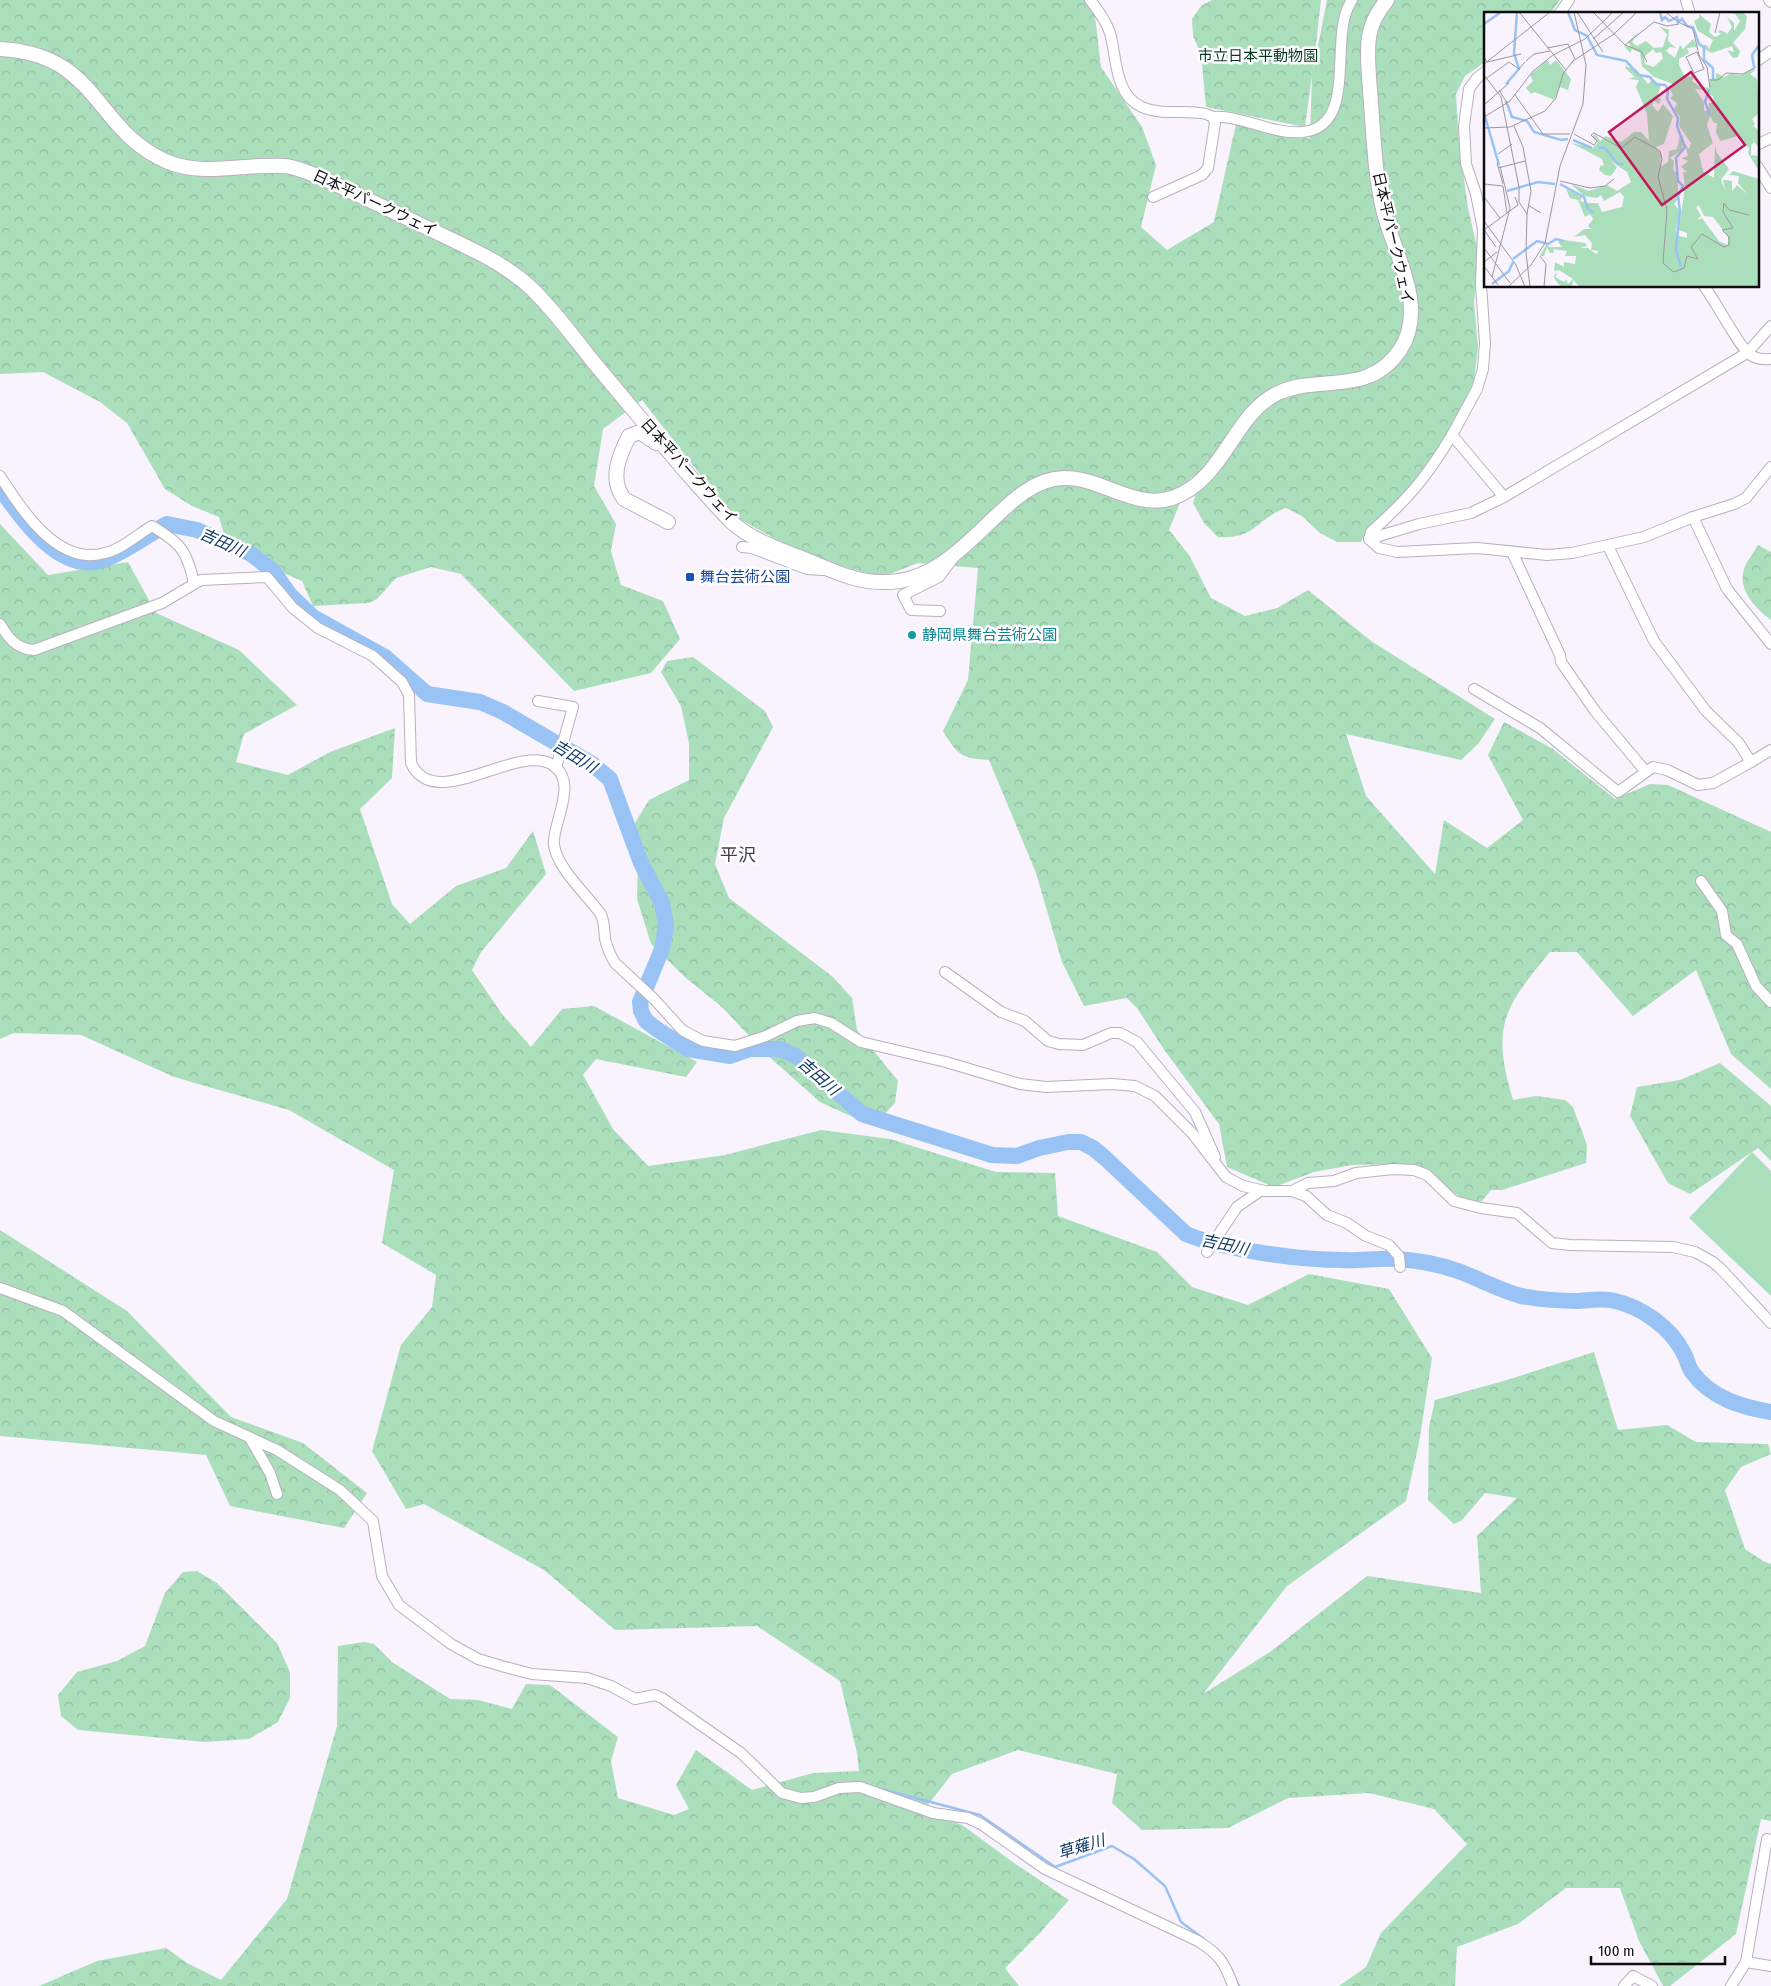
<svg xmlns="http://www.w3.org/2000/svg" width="1771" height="1986" font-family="'Fira Sans Condensed','Noto Sans JP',sans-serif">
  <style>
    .forest { fill: url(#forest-crowns) }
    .pitch { fill: #abdfbc }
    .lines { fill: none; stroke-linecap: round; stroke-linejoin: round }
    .stream { stroke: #99c2f5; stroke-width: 2.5 }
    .river { stroke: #99c2f5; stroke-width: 16 }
    .street-casing { stroke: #b8b0bf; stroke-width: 12 }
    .secondary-casing { stroke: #b8b0bf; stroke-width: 16 }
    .street { stroke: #fff; stroke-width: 10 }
    .secondary { stroke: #fff; stroke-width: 14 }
    .transit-dot { fill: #1a4fb4; stroke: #fff; stroke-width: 2 }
    .culture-dot { fill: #0f9aa8; stroke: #fff; stroke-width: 2 }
    .labels { text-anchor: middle; stroke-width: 5; stroke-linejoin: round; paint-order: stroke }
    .park-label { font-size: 15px; fill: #06381f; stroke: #fff }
    .street-label { font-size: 15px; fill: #0f0c11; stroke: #fff }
    .transit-label { font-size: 15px; fill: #164399; stroke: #fff; text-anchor: start }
    .culture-label { font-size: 15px; fill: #0d838f; stroke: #fff; text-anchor: start }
    .water-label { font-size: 16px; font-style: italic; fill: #0f3866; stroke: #fff }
    .quarter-label { font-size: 18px; fill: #423c48; stroke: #fff }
    .inset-river { fill: none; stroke: #99c2f5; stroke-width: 2.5 }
    .inset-road { fill: none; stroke: #9b979f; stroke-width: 1 }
    .view { fill: #c2185b; fill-opacity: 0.15; stroke: #c2185b; stroke-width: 2.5 }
    .inset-edge { fill: none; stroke: #0f0c11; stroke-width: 2.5 }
  </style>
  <defs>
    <pattern id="forest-crowns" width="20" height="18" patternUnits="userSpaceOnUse" patternTransform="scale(1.25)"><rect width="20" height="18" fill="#abdfbc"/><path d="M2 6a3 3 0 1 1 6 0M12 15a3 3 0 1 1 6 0" fill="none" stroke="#92bea1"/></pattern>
  </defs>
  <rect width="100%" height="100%" fill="#f8f3fd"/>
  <!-- forest -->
  <g class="forest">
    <path d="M0,0H1093L1101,67L1142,127L1156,165L1141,227L1167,250L1214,222L1236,124L1310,139L1312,75L1305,127L1206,107L1201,54L1193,36L1192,19L1201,6L1212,0H1321L1313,71L1327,0H1560L1550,14H1485V62L1465,76L1456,94L1459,143L1468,208L1479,256L1474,301L1478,348L1473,389L1426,469L1377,523L1367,529L1361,542H1337L1320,533L1302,516L1286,508C1255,519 1257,539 1218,537L1204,523L1193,503L1198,486L1222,463L1190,478L1169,530L1189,555L1211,598L1245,616L1277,608L1308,590L1371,641L1495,719L1478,744L1461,760L1346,734L1366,796L1435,874L1444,820L1487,848L1523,820L1488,755L1504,722L1553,749L1615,799L1650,784L1668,785L1771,832V1089L1731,1054L1696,970L1633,1016L1577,952H1550C1503,1009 1491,1026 1513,1100L1536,1096L1565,1100L1573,1107L1587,1145L1586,1163L1502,1190H1491L1482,1201L1468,1202L1446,1187L1433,1173L1410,1164L1352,1165L1314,1172L1274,1187L1227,1167L1219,1124L1165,1051L1137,1008L1127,998L1084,1006L1062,962L1036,873L989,760C960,758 958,755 943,731L968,680L978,568L918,563L882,577L805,556L731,514L642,400L603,429L594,486L616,524L611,551L621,585L663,601L680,639L651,673L574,691L461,574L431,567L396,578L377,599L369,603L313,606L302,581L261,563L226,541L219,517L192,506L165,489L127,423L100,402L43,372L0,374Z"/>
    <polygon points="0,524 48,575 128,562 156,613 239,650 297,705 244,734 236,762 288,775 330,752 395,728 392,778 360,809 392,904 410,924 456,886 506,868 533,831 546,874 481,952 472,970 502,1014 531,1047 562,1009 594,1006 697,1062 686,1077 596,1059 583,1075 613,1129 648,1166 725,1155 821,1130 890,1139 996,1172 1055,1173 1058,1216 1157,1252 1192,1287 1248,1305 1309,1274 1389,1289 1432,1358 1419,1443 1406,1501 1287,1586 1203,1694 1270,1652 1367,1576 1481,1593 1477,1536 1517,1498 1485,1493 1462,1520 1454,1524 1428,1500 1429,1427 1435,1400 1507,1380 1594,1352 1618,1430 1667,1425 1696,1442 1768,1444 1771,1454 1741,1467 1725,1490 1745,1549 1763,1561 1771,1564 1771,1821 1761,1819 1736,1934 1670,1986 1663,1986 1639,1941 1620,1888 1566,1888 1518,1924 1457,1947 1455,1986 1339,1986 1366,1967 1381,1933 1467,1844 1434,1809 1369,1793 1288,1798 1228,1828 1142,1830 1112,1803 1117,1774 1018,1750 952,1774 927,1806 965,1827 1014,1863 1069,1900 1039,1934 1005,1968 1019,1986 39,1986 97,1961 166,1948 187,1963 221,1980 287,1899 337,1726 338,1646 364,1642 374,1644 392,1662 450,1699 478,1700 512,1709 526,1684 550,1685 618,1737 611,1761 618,1798 674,1815 689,1809 676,1785 696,1750 752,1790 813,1773 859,1771 857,1753 840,1681 757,1626 615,1630 544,1570 424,1504 406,1509 372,1451 401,1345 432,1307 436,1275 382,1243 394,1170 289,1110 174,1077 81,1035 14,1033 0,1039"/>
    <path d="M1758,545L1771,552V620C1756,609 1737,589 1744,569C1747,561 1754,552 1758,545Z"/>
    <polygon points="693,657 765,711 773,727 724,818 715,864 729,898 833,977 852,998 857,1030 898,1081 895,1103 881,1118 857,1119 820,1102 766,1054 722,1007 686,978 651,944 637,899 638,851 633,826 649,800 689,780 689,743 681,706 661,672 667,661"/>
    <polygon points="1720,1063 1771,1106 1771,1161 1758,1148 1690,1194 1668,1183 1630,1116 1637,1087 1680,1080"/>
    <polygon points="0,1230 127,1311 231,1417 303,1443 367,1493 344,1528 230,1506 206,1455 0,1436"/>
    <polygon points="197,1571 217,1583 277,1643 290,1672 290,1698 278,1722 249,1739 205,1742 78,1730 61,1716 58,1695 77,1672 117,1661 145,1646 165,1593 183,1572"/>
  </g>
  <!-- pitch -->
  <polygon class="pitch" points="1752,1152 1771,1171 1771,1296 1689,1218"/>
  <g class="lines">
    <!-- stream -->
    <g class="stream">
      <polyline points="881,1789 980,1815 1055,1867 1112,1846 1134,1859 1165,1886 1181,1922 1204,1939"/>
      <polyline points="1217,1949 1226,1959"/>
      <polyline points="1235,1978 1239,1986"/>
    </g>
    <!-- river -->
    <path class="river" d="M0,488C21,518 60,575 103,560C126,552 146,536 167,524L197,530L251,554L273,571L290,595L313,617L385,657L427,694L480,702L503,712L592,764L610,779L641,863L662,903L666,926L662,949L640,1002L641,1011L646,1021L658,1030L688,1049L730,1056L750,1049H780L796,1056L862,1114L992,1155L1017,1156L1039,1148L1068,1142H1081L1093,1148L1105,1158L1186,1234C1224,1250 1300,1260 1342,1260C1360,1261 1378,1258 1395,1259C1416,1260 1438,1264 1458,1271C1480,1279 1499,1290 1521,1296C1538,1299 1560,1301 1578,1301C1590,1300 1603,1298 1615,1301C1642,1307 1671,1328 1683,1352C1687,1358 1688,1367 1692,1372C1711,1398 1741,1407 1771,1412"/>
    <!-- street casing -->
    <g class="street-casing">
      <g id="street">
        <path d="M1090,0C1098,10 1106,21 1110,33C1117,57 1114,95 1142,107C1162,116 1185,109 1206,114L1213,117L1215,123L1208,168L1202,175L1153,197"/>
        <polyline points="1686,0 1690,14"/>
        <polyline points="1769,0 1771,2"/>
        <polyline points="1559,14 1569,0"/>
        <polyline points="1757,61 1771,51"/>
        <path d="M1213,117C1243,115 1272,135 1303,132C1360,126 1327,35 1352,0"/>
        <polyline points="1757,145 1771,138"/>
        <polyline points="1757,166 1771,188"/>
        <path d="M1704,286C1714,299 1741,349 1749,354C1756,359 1763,360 1771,359"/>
        <polyline points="1452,435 1477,389 1483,369 1485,343 1481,285 1483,229 1476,194 1466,164 1464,126 1469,89 1477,78 1485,72"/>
        <path d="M0,476C21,509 58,567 105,553C122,549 137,535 152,526C180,543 187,550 194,583"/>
        <path d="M1504,497L1452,435C1426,478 1409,498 1371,532L1369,539L1419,524L1471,513L1504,497L1747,353L1771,326"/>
        <polyline points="1693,517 1727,589 1771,644"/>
        <polyline points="1369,539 1379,548 1397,552 1477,548 1547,555 1572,553 1644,537 1693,517 1734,504 1746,498 1771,467"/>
        <polyline points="1608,546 1654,641 1706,711 1738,742 1751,762 1771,750"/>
        <polyline points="742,547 752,548 807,569 822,570"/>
        <polyline points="1512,552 1560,655 1561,662 1595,711 1646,772"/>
        <polyline points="940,611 911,610 903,595 939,577 954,557"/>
        <path d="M0,624C8,637 16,649 34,650L162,603L201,580L267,577L293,608L318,628L373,656L402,682L409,695L411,763C434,814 515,744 551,764C581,781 551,825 554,845C557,868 587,895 600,913C605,921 604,930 605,939C607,947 610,955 615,963L654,999L682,1030L703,1041L735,1046L766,1036L797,1021L815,1018L831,1023L861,1042L946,1062L1020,1084L1046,1087L1112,1084L1135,1086L1155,1096L1192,1133L1226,1177L1243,1186L1265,1191H1292L1308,1183L1334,1181L1356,1173L1393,1169L1414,1170L1427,1175L1454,1201L1481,1208L1517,1213L1552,1243L1570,1245L1673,1247L1695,1252L1713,1262L1722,1270L1771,1323"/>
        <polyline points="1474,689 1540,728 1618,792 1653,767 1667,770 1698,785 1713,783 1751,762"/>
        <polyline points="538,701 573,707 556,768"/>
        <polyline points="1701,881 1722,911 1726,935 1737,944 1756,986 1771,1002"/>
        <polyline points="945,972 1001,1012 1025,1021 1048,1041 1059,1044 1083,1045 1111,1033 1120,1033 1137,1042 1195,1112 1215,1157"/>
        <polyline points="1292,1191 1306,1196 1327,1215 1347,1223 1366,1236 1389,1245 1399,1256 1400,1267"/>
        <polyline points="1207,1252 1237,1207 1260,1191"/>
        <path d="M0,1288L63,1311L214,1421L277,1450L340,1490L373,1521L382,1576L399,1605L451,1644L478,1659L505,1667L532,1674L587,1678L611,1686L635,1699L655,1695L662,1698L741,1753L782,1793L801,1798L814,1797L839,1788L860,1787L933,1813L968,1818L981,1824L1045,1869L1198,1941C1219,1954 1225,1963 1233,1986"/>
        <polyline points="250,1438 270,1473 277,1494"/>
        <polyline points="1746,1962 1771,1966"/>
        <polyline points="1624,1986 1633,1976 1652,1986"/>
        <polyline points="1731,1986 1746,1962 1767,1839 1771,1840"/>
      </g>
    </g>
    <!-- secondary casing -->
    <g class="secondary-casing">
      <g id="secondary">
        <path d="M0,49C100,54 93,130 168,162C205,177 246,163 285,166C301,168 317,176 331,182C367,199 402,216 438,233C471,249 504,263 531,288C553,309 572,335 591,359C625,400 659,441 694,481C707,495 720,511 734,524C755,542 784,551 809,561C833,571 856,582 882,582C965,585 1002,476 1066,478C1101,478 1136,510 1172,498C1224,481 1233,414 1278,393C1320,374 1368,397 1400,350C1428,308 1395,255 1384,213C1375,177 1374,141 1371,104C1370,83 1366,59 1369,37C1371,23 1378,11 1387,0"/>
        <path d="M656,443L640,432L629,436C619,456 609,479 624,499L668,522"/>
      </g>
    </g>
    <!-- street -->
    <use href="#street" class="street"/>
    <!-- secondary -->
    <use href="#secondary" class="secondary"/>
  </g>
  <!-- markers -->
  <rect class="transit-dot" x="685" y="572" width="10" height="10" rx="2.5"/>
  <circle class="culture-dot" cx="912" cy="635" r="5"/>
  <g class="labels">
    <!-- park labels -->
    <g class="park-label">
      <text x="1258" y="61">市立日本平動物園</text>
    </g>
    <!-- street labels -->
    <g class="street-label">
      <text transform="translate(375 203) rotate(25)" y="5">日本平パークウェイ</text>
      <text transform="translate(1393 238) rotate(77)" y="5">日本平パークウェイ</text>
      <text transform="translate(689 471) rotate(48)" y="5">日本平パークウェイ</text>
    </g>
    <!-- transit labels -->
    <g class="transit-label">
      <text x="700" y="582">舞台芸術公園</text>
    </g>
    <!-- culture labels -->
    <g class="culture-label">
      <text x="922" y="640">静岡県舞台芸術公園</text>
    </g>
    <!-- water labels -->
    <g class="water-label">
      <text transform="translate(223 542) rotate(24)" y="6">吉田川</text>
      <text transform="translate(575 756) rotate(31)" y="6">吉田川</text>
      <text transform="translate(819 1076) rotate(41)" y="6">吉田川</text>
      <text transform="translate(1225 1244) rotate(12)" y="6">吉田川</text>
      <text transform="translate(1081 1846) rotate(-17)" y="6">草薙川</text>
    </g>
    <!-- quarter labels -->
    <g class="quarter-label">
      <text x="738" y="861">平沢</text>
    </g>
  </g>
  <!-- overview -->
  <g transform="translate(1484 12)">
    <rect width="275" height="275" fill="#f8f3fd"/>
    <path d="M258,0L263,4L261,17L249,31L256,39L254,45L249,46L243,38L250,40L248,34L228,41L215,34L223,33L225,37L229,28L214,19L210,9L215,6V2L227,12L225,20L231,25L237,22L234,20L236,18L243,21L242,24L248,15L243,5L250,11V19L256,9L251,2H246ZM175,14L185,18L184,29L192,36L186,35L182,39L191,46L196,33L199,37L209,27L211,30L213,35L203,36L205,41L195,47V53L201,65L211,64L208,69L215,74L226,76V69L229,65L232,67V61L240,65L246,62L258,63L270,56L271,58L266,62L273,67L275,101L268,107L271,112L269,114L275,118V135L270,130L267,133V143L274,144L275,159L264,141L265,136L254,124L236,129L232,120L233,111H230L226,104L223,113L229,131L215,142L219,159L230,166L231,133L233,141L245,157L237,168L241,178L239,168H242L248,169V179L253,173L263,182L254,171L255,164L245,163L249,159L275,167V275H96L89,268L88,275H77L70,266V263L74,261L71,265L80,270L82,267L84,272L89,267L75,258L70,262L74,258L70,259L71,250L80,255V250L91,252L92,244H81L83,239L69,237L70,241H66L63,235L60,244H56L63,231L65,235H78L74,230L80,228L101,231L103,234L96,236H104L112,242L115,239L107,238L108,231L101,223L90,225L100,217H107L104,214L109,207L106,202L101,205L94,188L86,186L82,177L98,185L96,189L100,190V186L102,191H114L118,200L138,195L140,185L136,180L120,189L117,183L113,186L100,184L87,172L105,179L123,173L133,179L147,170L143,160L127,149L133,155L127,164L121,163L115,158L117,153L120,154L118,147L87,131L109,136L114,130L108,125L111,122L116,129L122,124L137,130L150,120H157L165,129L163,102L152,75L155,68L144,67L151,65L141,56L144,51L143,55L152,57L164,72L169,67L177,73L173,85L177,87L175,92L170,89L168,93L174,100L179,92L189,104L180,132L172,135L177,143L176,155L184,150L185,139L193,137L196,123L199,124L198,138L186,146L190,149L189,158L194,162V187L190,192L196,199L192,219L195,224L203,226V221L195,218L201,174L199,160H203L197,155L204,149L197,146L204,144L201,132L205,137L207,131L195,114L196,105L190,97L193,91L186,86L189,83L185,76H188L189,72L170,65L158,54L156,41L148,37L146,41L140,34L147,35L144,30L154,20L148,30L153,34L162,29L170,36L179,35L183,22ZM169,37L172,41L177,40L179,46L170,55L161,52L160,45ZM211,77L225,79L224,82L229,84L230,90L225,91V100L220,98V90ZM215,193L220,204L229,205L237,215L244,225V233L235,229L218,206L213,208L217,204L212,195Z" fill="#abdfbc" fill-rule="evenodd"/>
    <path d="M63,48L66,53L72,48L87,67L84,78L76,75L70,88L51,80L47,82L42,76L49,69L46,63Z" fill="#abdfbc"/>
    <path class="inset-river" d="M84,0L91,18L103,24L113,43L142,49L155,63L166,65L171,72L181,73L184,77L183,87L194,106L193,114L201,135L192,146L194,169L199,174L194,184L196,199L192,238L197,255M176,0L178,8L181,5L185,9L193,5L194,10L198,7L203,14L209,15L215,32L220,35V48L229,56V67M0,12L17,0M270,55L268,43L275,33M22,72L35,57L30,41L33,0M225,77L221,90L226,103M22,89L28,105L43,109L50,120L77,128L84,127M0,101L15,153M89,128L108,136M114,135L121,136L134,152H139M76,172L100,185L104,197L110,201M23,179L54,170L71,172M29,247L53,229L64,232L72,227L80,229M8,272L25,259L29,250"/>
    <path class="inset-road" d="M35,0L82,58M93,0L119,40M109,0L141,33L157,39L163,50M182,0L194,10L209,17L215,43L223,55L226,76M231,21L236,0M109,27L140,0M141,33L170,10L183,14L195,12M63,36L84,32L91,47M213,40L220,57L210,61L202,45ZM0,45L3,50L37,42M42,49L50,42L66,39M0,52L66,0M0,63L17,85L35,175V190L43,202L42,241L46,275M0,68L25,50L35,57L41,50M225,68H234L242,61L259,62L272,55M15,78L23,91M31,83L59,122H86M0,93L25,71M0,105L26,89L49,59L69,43L101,27L129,0M30,114L39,135L47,179L43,202M0,116L26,115L61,99L72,86L79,62L89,49L130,22L153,0M90,122L110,133L113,129L107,123L110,121L137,136L151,125L176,139L178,147L174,165L183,198L179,251L189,260L200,256L203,244L214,247L207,235L218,222L240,235L245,233V225L238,218L249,216L239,200L240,191L245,198L265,203M14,142L28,132M13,151L19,172M14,156L41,149M76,169L106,176L121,174L130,167M0,172L19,174L23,201M0,185L16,206M44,193L57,201M0,209L32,253L41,275M0,218L34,193L31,185M0,218L12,235M0,236L26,271M56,244L62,252L60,275M0,250L13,240M0,254L14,273M8,265L26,196L16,154M24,275L47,253L61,231L76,154L99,92L102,53L90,0"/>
    <path class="view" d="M207,60L261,133L178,193L125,120Z"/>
    <rect width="275" height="275" class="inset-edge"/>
  </g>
  <!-- scale -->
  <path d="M1591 1956v8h134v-8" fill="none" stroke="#0f0c11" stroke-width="2.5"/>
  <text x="1598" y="1956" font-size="15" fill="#0f0c11" stroke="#ffffff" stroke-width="4" paint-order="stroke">100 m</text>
</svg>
